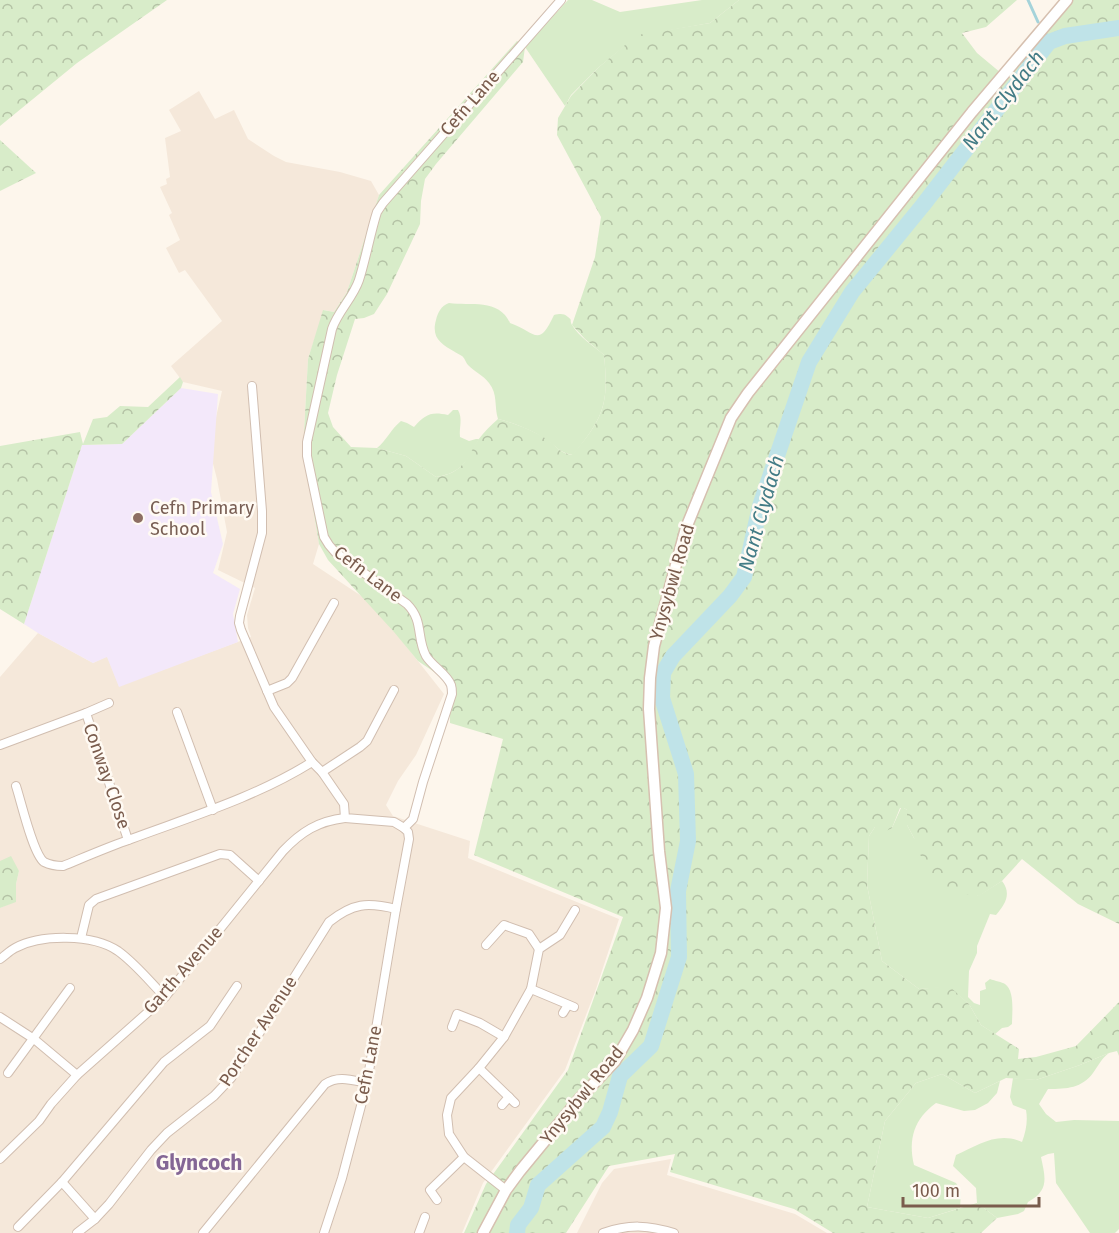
<svg xmlns="http://www.w3.org/2000/svg" width="1119" height="1233" font-family="'Fira Sans',sans-serif">
  <style>
    .residential { fill: #f5e8da }
    .education { fill: #f3e8fa }
    .green { fill: #d8ecc9 }
    .forest { fill: url(#forest-crowns) }
    .lines { fill: none; stroke-linecap: round; stroke-linejoin: round }
    .stream { stroke: #a5d3da; stroke-width: 3 }
    .river { stroke: #bfe3e8; stroke-width: 16 }
    .minor-casing { stroke: #d1beb0; stroke-width: 10 }
    .secondary-casing { stroke: #d6c0b0; stroke-width: 13 }
    .minor { stroke: #fff; stroke-width: 8 }
    .secondary { stroke: #fff; stroke-width: 10 }
    .education-dot { fill: #8d6e63; stroke: #fffaf3; stroke-width: 2 }
    .labels { text-anchor: middle; stroke-width: 5; stroke-linejoin: round; paint-order: stroke }
    .street-label { font-size: 18px; fill: #7a5c4d; stroke: #fffaf3 }
    .education-label { font-size: 18px; fill: #785e54; stroke: #fffaf3; text-anchor: start }
    .water-label { font-size: 20px; font-style: italic; fill: #437c86; stroke: #fffaf3 }
    .quarter-label { font-size: 21px; font-weight: bold; fill: #846695; stroke: #fffaf3 }
  </style>
  <defs>
    <pattern id="forest-crowns" width="20" height="18" patternUnits="userSpaceOnUse" patternTransform="scale(1.5)"><rect width="20" height="18" fill="#d8ecc9"/><path d="M2 6a3 3 0 1 1 6 0M12 15a3 3 0 1 1 6 0" fill="none" stroke="#b4c2a5"/></pattern>
  </defs>
  <rect width="100%" height="100%" fill="#fdf6ec"/>
  <!-- residential -->
  <g class="residential">
    <polygon points="199,91 215,119 234,110 248,139 274,156 286,162 340,172 371,181 379,195 347,292 334,312 324,310 308,359 303,450 319,544 313,564 372,603 444,694 416,755 398,781 386,805 393,816 470,841 468,858 619,919 596,989 565,1070 483,1183 462,1233 0,1233 0,908 16,901 16,884 19,871 0,861 0,677 38,633 93,663 107,656 119,686 251,637 248,628 247,615 255,588 218,570 227,532 217,479 209,448 222,391 183,382 171,366 222,321 185,270 179,273 166,248 180,240 169,215 172,213 160,187 167,184 166,179 170,177 165,138 181,131 169,110"/>
    <polygon points="671,1159 667,1175 795,1214 827,1233 577,1233 602,1183 614,1169"/>
  </g>
  <!-- education -->
  <polygon class="education" points="181,388 218,394 211,492 223,544 213,573 240,589 233,614 238,642 119,687 107,657 93,663 38,633 24,624 82,445 122,444"/>
  <!-- green -->
  <g class="green">
    <polygon points="568,0 592,0 620,12 702,0 739,0 710,23 637,36 599,67 571,95 565,106 525,47"/>
    <path d="M449,303C470,306 499,298 510,323C536,332 538,349 554,315C560,314 563,313 568,317C573,321 569,319 572,325C579,337 594,346 604,355C609,404 604,417 573,455C558,452 559,448 548,441C534,431 515,423 498,419C494,406 498,394 489,383C483,375 475,372 468,365C466,363 465,359 463,357C463,356 456,353 455,352C441,344 431,338 436,320C438,312 441,306 449,303Z"/>
    <path d="M453,410H458C463,419 459,427 460,437L469,441L476,439H479C467,461 462,473 436,477L406,456L377,448C386,441 391,429 401,421L407,423L414,427C425,415 430,411 448,415Z"/>
    <path d="M901,808H904L907,810V825L914,838L978,896L1002,881C1012,894 1005,904 996,915L990,914L977,946V953L969,971L968,997L974,1003L980,1005V991L986,989L985,983L990,979C995,981 1002,982 1005,984C1015,991 1012,1013 1012,1024L1008,1027L1002,1028L995,1034L981,1025L969,1004L949,987L919,989L882,961L867,885L869,836L875,827L892,828Z"/>
    <path d="M1109,1053C1101,1059 1099,1065 1093,1073C1082,1088 1067,1089 1048,1089L1039,1104L1046,1114L1056,1122L1074,1120L1119,1121V1229L1115,1233H1090L1056,1183L1054,1153L1048,1154L1041,1157C1045,1177 1050,1190 1028,1202L1024,1211L1018,1214L997,1218L977,1203L976,1188L953,1166L956,1155C978,1145 998,1131 1022,1142C1026,1131 1028,1121 1026,1110L1013,1105L1010,1097L1013,1078L1036,1080L1080,1065Z"/>
    <path d="M942,1074L975,1093L1000,1081L997,1093L988,1103L975,1110L964,1111L936,1103C914,1119 908,1139 914,1165L956,1183L961,1192L960,1208L928,1218L867,1207L885,1121L916,1083Z"/>
  </g>
  <!-- forest -->
  <g class="forest">
    <polygon points="0,0 167,0 77,63 0,126"/>
    <path d="M739,0H1017L986,27L962,33L977,53L1007,78L1073,0H1119V924L1078,904L1022,859L1002,881L979,896L934,891L914,838L907,825V810L904,808H900L892,828L880,834L875,827L869,836L867,885L882,961L919,989L949,986L969,1004L981,1025L1019,1049L1018,1059L1036,1057L1076,1046L1119,1002V1056L1117,1051L1109,1053L1080,1065L1036,1080L1006,1078L975,1093L942,1074L916,1083L885,1121L867,1207L928,1218L977,1203L997,1218L981,1233H833L794,1209L670,1172L675,1154L609,1166L566,1233H464L486,1184L568,1070L623,917L474,855L503,739L450,723L449,682L418,661L394,632L328,560L319,544L303,450L308,359L323,310L334,312L347,292L379,195L517,41L525,47L523,62L436,164L425,179L421,201L420,224L387,294L374,314L364,318L355,319L337,375L328,413L333,427L351,447L377,448L406,456L436,477C462,473 465,462 478,440C484,432 491,425 498,419C515,423 534,431 548,440C559,448 558,452 572,455C604,418 609,404 604,355L585,339L572,325L595,257L601,217L557,135L558,118L571,96L599,67L637,35L710,23Z"/>
    <polygon points="0,140 36,173 0,191"/>
    <polygon points="180,377 183,382 181,388 122,444 82,445 24,624 0,609 0,446 80,432 83,444 93,419 107,417 120,406 148,407"/>
    <polygon points="11,856 19,871 16,884 16,902 0,908 0,861"/>
  </g>
  <g class="lines">
    <!-- stream -->
    <g class="stream">
      <polyline points="1028,0 1038,22"/>
      <polyline points="1046,34 1049,42"/>
    </g>
    <!-- river -->
    <polyline class="river" points="517,1233 518,1225 531,1208 538,1185 603,1127 610,1112 620,1076 651,1046 679,957 678,891 688,841 686,774 662,698 663,673 673,656 730,596 744,577 760,506 809,362 852,292 923,205 1049,42 1065,36 1119,28"/>
    <!-- minor casing -->
    <g class="minor-casing">
      <g id="minor">
        <polyline points="252,386 262,511 262,533 240,616 239,623 241,630 274,707 312,762 322,772 344,804 345,818 394,822 404,828"/>
        <polyline points="267,691 287,683 292,678 334,603"/>
        <polyline points="177,712 213,810"/>
        <polyline points="86,713 128,840"/>
        <polyline points="0,745 86,713 109,703"/>
        <polyline points="322,772 360,747 367,741 394,690"/>
        <path d="M16,786C21,801 33,854 44,862C50,865 57,866 63,866C85,857 108,847 131,839C193,816 256,797 312,762"/>
        <path d="M404,828L413,819L423,782L452,694C452,691 452,688 451,685C447,674 432,666 426,656C416,637 424,621 407,604L335,552L329,545L324,537L307,456V442L332,329C338,311 353,298 359,280C366,258 370,234 377,212L383,203L561,0"/>
        <polyline points="81,938 89,905 96,899 220,854 230,855 259,881"/>
        <polyline points="486,945 504,925 529,934 539,949"/>
        <path d="M0,959C5,956 9,951 15,948C41,934 93,934 118,951C136,964 150,982 165,997"/>
        <polyline points="531,989 574,1007"/>
        <polyline points="563,1013 568,1005"/>
        <polyline points="0,1017 34,1039 77,1075"/>
        <polyline points="452,1027 457,1014 480,1023 504,1037"/>
        <polyline points="479,1068 504,1037 531,989 539,949 560,935 575,910"/>
        <polyline points="8,1073 70,988"/>
        <polyline points="502,1105 509,1097"/>
        <path d="M0,1159L39,1121L51,1104L77,1075L165,997L283,851C301,832 318,821 345,818"/>
        <polyline points="62,1182 95,1219"/>
        <polyline points="506,1190 464,1157 449,1134 447,1115 451,1098 479,1068 515,1103"/>
        <polyline points="437,1200 430,1190 464,1157"/>
        <polyline points="18,1227 62,1182 164,1062 210,1026 237,986"/>
        <path d="M77,1233L95,1219L109,1204L151,1150L167,1133L214,1096L231,1078L329,922C353,903 367,902 396,909"/>
        <path d="M203,1233L325,1084C338,1075 352,1080 367,1083"/>
        <polyline points="324,1233 342,1178 367,1083 396,909 409,839 408,832 404,828"/>
        <polyline points="419,1233 425,1217"/>
        <path d="M603,1233C629,1224 648,1225 674,1233"/>
      </g>
    </g>
    <!-- secondary casing -->
    <g class="secondary-casing">
      <polyline id="secondary" points="483,1233 506,1190 520,1171 580,1098 615,1061 633,1030 647,998 661,953 666,908 659,851 649,709 650,678 654,646 686,528 731,418 748,393 972,112 1067,0"/>
    </g>
    <!-- minor -->
    <use href="#minor" class="minor"/>
    <!-- secondary -->
    <use href="#secondary" class="secondary"/>
  </g>
  <!-- markers -->
  <circle class="education-dot" cx="138" cy="518" r="6"/>
  <g class="labels">
    <!-- street labels -->
    <g class="street-label">
      <text transform="translate(470 103) rotate(-49)" y="6">Cefn Lane</text>
      <text transform="translate(368 574) rotate(37)" y="6">Cefn Lane</text>
      <text transform="translate(672 582) rotate(-74)" y="6">Ynysybwl Road</text>
      <text transform="translate(107 776) rotate(71)" y="6">Conway Close</text>
      <text transform="translate(183 970) rotate(-49)" y="6">Garth Avenue</text>
      <text transform="translate(258 1031) rotate(-57)" y="6">Porcher Avenue</text>
      <text transform="translate(368 1065) rotate(-79)" y="6">Cefn Lane</text>
      <text transform="translate(582 1095) rotate(-51)" y="6">Ynysybwl Road</text>
    </g>
    <!-- education labels -->
    <g class="education-label">
      <text x="150" y="514">Cefn Primary<tspan x="150" dy="21">School</tspan></text>
    </g>
    <!-- water labels -->
    <g class="water-label">
      <text transform="translate(1003 100) rotate(-52)" y="7">Nant Clydach</text>
      <text transform="translate(761 513) rotate(-74)" y="7">Nant Clydach</text>
    </g>
    <!-- quarter labels -->
    <g class="quarter-label">
      <text x="199" y="1170">Glyncoch</text>
    </g>
  </g>
  <!-- scale -->
  <path d="M903 1197v9h136v-9" fill="none" stroke="#7a5c4d" stroke-width="3"/>
  <text x="912" y="1197" font-size="18" fill="#7a5c4d" stroke="#fffaf3" stroke-width="4.5" paint-order="stroke">100 m</text>
</svg>
